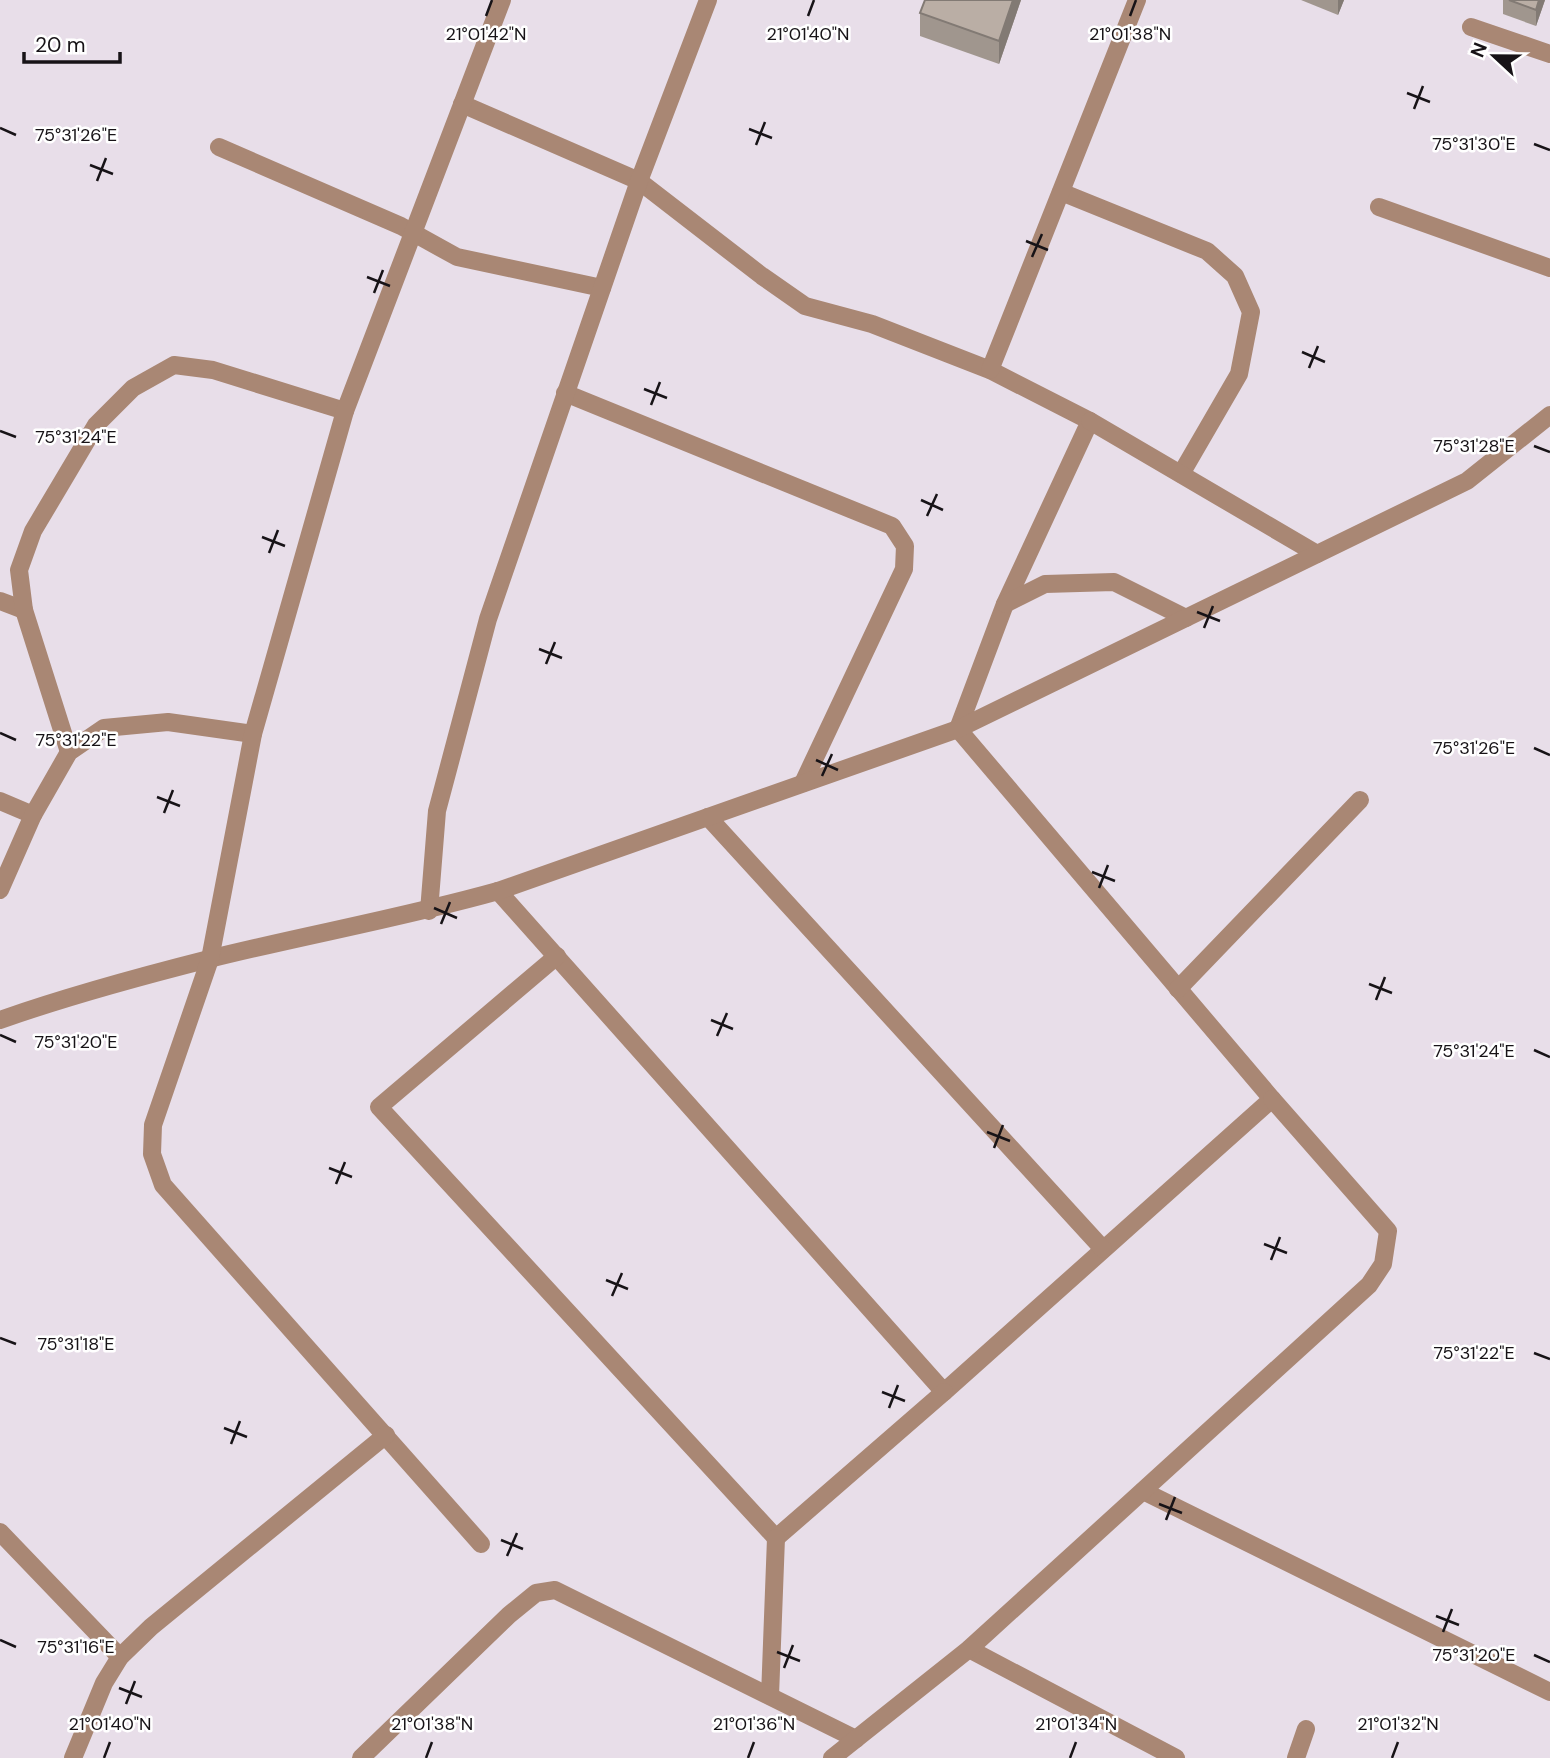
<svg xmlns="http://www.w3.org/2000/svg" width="1550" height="1758" font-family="'DM Sans',sans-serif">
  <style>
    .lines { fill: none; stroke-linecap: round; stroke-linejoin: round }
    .street { stroke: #a98774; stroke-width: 18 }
    .wall { fill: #a0968e }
    .shaded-wall { fill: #827a74 }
    .building { fill: #baaea5; stroke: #827a74; stroke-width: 2 }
    .ticks { fill: none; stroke: #171317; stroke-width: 2.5 }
    .ticks-label { font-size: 18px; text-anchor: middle; fill: #171317; stroke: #fff; stroke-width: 5; stroke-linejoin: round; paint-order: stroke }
  </style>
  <rect width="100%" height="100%" fill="#e8dee9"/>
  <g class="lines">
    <!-- street -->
    <g class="street">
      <polyline points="1471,27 1550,54"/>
      <polyline points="462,104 639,181 762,276 805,306 872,324 990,370 1090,421 1005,604 958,729 1272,1099 944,1392 498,891"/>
      <polyline points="219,147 401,226 457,257 602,288"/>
      <polyline points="1061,192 1207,251 1235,276 1251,312 1239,374 1181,474"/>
      <polyline points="1379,207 1550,268"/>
      <polyline points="990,370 1137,0"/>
      <polyline points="565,393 892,526 905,546 904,569 803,783"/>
      <polyline points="1090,421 1317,554"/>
      <polyline points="0,601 24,610"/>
      <polyline points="1005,604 1045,584 1114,582 1186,618"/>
      <polyline points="69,752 24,610 19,570 33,531 96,425 133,388 174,365 213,370 345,411"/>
      <polyline points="0,801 33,815"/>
      <polyline points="708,817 1103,1249"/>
      <polyline points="0,890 33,815 69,752 104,728 168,722 253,734"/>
      <polyline points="429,911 437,811 488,619 639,181 708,0"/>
      <polyline points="557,956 379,1107 776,1538 944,1392"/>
      <polyline points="1178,989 1360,800"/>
      <path d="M0,1020C68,996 138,977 209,959C305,935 402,918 498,891L958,729L1467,481L1550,415"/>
      <polyline points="1143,1491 1550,1692"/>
      <polyline points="0,1532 120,1657"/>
      <polyline points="481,1544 163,1185 152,1154 153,1125 210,959 253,734 345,411 502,0"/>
      <polyline points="969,1649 1176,1758"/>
      <polyline points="770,1696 776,1538"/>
      <polyline points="73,1758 104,1683 120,1657 151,1627 386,1435"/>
      <polyline points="361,1758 509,1615 536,1593 555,1590 856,1739"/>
      <polyline points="832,1758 969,1649 1369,1285 1383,1264 1388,1231 1272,1099"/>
      <polyline points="1296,1758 1306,1729"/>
    </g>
  </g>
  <!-- wall -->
  <g class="wall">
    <polygon points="925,0 1021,0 999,64 920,36 920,13"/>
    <polygon points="1301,0 1344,0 1338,15"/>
    <polygon points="1503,0 1545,0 1536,26 1503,14"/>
  </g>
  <!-- shaded-wall -->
  <g class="shaded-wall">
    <polygon points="1013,0 1021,0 999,64 999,41"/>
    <polygon points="1338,0 1344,0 1338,15"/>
    <polygon points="1539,0 1545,0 1536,26 1536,10"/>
  </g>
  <!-- building -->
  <g class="building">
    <polygon points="925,0 1013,0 999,41 920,13"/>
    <polygon points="1509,0 1539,0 1536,10"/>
  </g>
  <!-- ticks -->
  <path class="ticks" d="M486,16L492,0M808,16L814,0M1130,16L1136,0M1407,93L1430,102M1414,109L1423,86M0,128L16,135M749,129L772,138M1534,144L1550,150M756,145L765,122M90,165L113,174M97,181L106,158M1026,241L1048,250M1032,257L1042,234M367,277L390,286M374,293L383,270M1302,352L1325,362M1309,368L1318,346M644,389L667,398M651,405L660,382M0,431L16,437M1534,446L1550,452M921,500L943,510M927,516L937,494M262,537L285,546M269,553L278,530M1197,612L1220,621M1204,628L1213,606M539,649L562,658M546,664L555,642M0,733L16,740M1534,748L1550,755M816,760L838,770M822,776L832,754M157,797L180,806M164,813L173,790M1092,872L1115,881M1099,888L1108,865M434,908L457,918M441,924L450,902M1369,984L1392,993M1376,1000L1385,977M711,1020L733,1029M0,1035L16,1042M717,1036L727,1013M1534,1050L1550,1057M987,1132L1010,1141M994,1148L1003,1125M329,1168L352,1177M336,1184L345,1162M1264,1244L1287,1253M1271,1260L1280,1237M606,1280L628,1289M612,1296L622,1273M0,1338L16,1344M1534,1353L1550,1359M882,1392L905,1401M889,1408L898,1385M224,1428L247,1437M231,1444L240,1421M1159,1504L1182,1513M1166,1520L1175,1497M501,1540L523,1549M507,1556L517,1533M1436,1616L1459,1625M1443,1632L1452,1609M0,1640L16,1647M777,1652L800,1661M1534,1655L1550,1662M784,1668L793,1645M119,1688L142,1697M126,1704L135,1681M104,1758L110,1742M426,1758L432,1742M748,1758L754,1742M1070,1758L1076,1742M1392,1758L1398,1742"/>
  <g class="ticks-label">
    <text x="808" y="40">21°01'40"N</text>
    <text x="1130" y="40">21°01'38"N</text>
    <text x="486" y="40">21°01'42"N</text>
    <text x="76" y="141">75°31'26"E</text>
    <text x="1474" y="150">75°31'30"E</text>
    <text x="76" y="443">75°31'24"E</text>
    <text x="1474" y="452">75°31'28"E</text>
    <text x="76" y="746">75°31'22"E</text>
    <text x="1474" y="754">75°31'26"E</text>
    <text x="76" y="1048">75°31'20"E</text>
    <text x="1474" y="1057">75°31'24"E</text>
    <text x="76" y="1350">75°31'18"E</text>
    <text x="1474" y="1359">75°31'22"E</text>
    <text x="76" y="1653">75°31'16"E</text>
    <text x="1474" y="1661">75°31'20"E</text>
    <text x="110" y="1730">21°01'40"N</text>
    <text x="432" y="1730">21°01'38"N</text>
    <text x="754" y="1730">21°01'36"N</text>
    <text x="1076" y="1730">21°01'34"N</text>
    <text x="1398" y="1730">21°01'32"N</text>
  </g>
  <!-- north arrow -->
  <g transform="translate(1494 56) rotate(292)" stroke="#ffffff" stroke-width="5" paint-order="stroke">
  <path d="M0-5L12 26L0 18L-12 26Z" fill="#171317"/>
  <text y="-10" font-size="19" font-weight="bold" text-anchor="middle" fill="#171317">N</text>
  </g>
  <!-- scale -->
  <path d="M24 52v10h96v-10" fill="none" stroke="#171317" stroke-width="3.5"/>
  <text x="35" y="52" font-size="21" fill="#171317" stroke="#ffffff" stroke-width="5" paint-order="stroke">20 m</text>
</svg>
